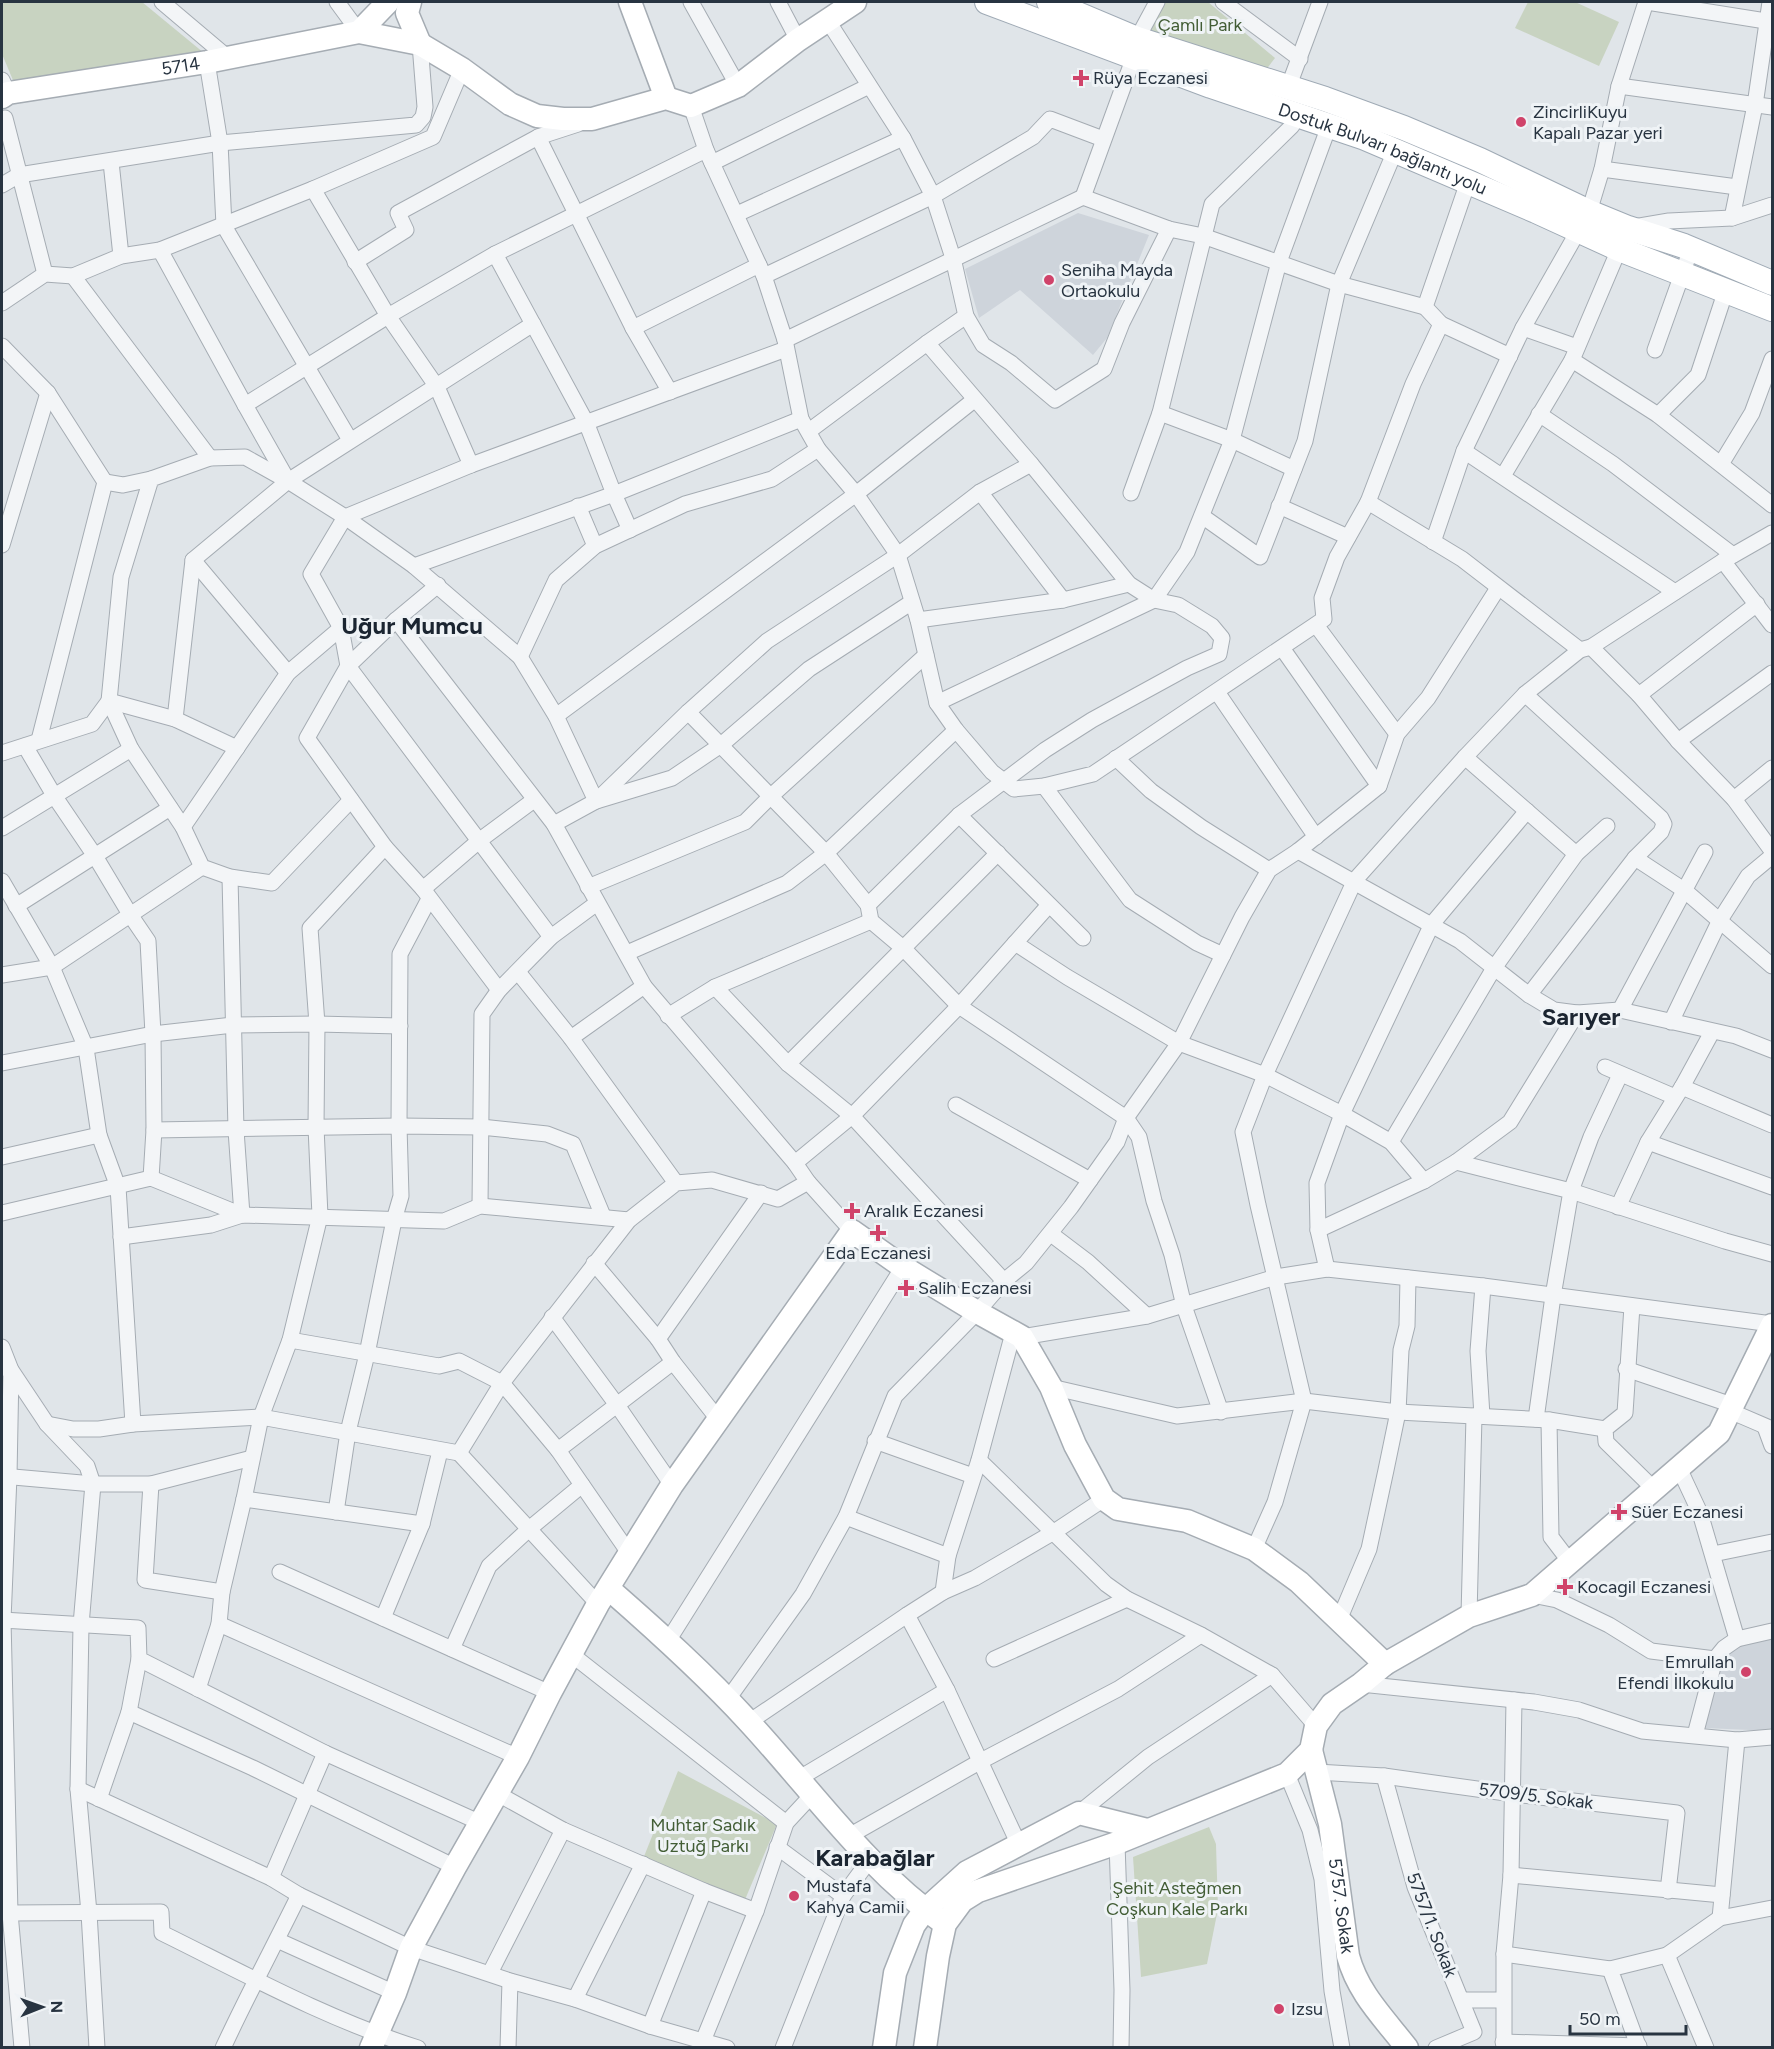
<svg xmlns="http://www.w3.org/2000/svg" width="1774" height="2049" font-family="Figtree,sans-serif">
  <style>
    .built { fill: #ced4db }
    .green { fill: #c8d3c1 }
    .lines { fill: none; stroke-linecap: round; stroke-linejoin: round }
    .street-casing { stroke: #a5acb3; stroke-width: 17 }
    .secondary-casing { stroke: #a5acb3; stroke-width: 25 }
    .primary-casing { stroke: #9faab5; stroke-width: 26 }
    .street { stroke: #f3f5f7; stroke-width: 15 }
    .secondary { stroke: #fff; stroke-width: 22 }
    .primary { stroke: #fff; stroke-width: 24 }
    .poi-dot { fill: #d0436a; stroke: #eff3f6; stroke-width: 2 }
    .labels { text-anchor: middle; stroke-width: 6; stroke-linejoin: round; paint-order: stroke }
    .park-label { font-size: 18px; fill: #425d35; stroke: #eff3f6 }
    .street-label { font-size: 18px; fill: #283441; stroke: #eff3f6 }
    .poi-label { font-size: 18px; fill: #283441; stroke: #eff3f6; text-anchor: start }
    .district-label { font-size: 24px; font-weight: bold; fill: #1b2531; stroke: #eff3f6 }
  </style>
  <rect width="100%" height="100%" fill="#e0e5e9"/>
  <!-- built -->
  <g class="built">
    <polygon points="1078,213 1149,235 1107,338 1093,355 1020,290 979,318 965,269"/>
    <polygon points="1772,1637 1772,1731 1705,1728 1724,1656 1747,1641"/>
  </g>
  <!-- green -->
  <g class="green">
    <polygon points="2,2 142,2 204,53 15,85 2,54"/>
    <polygon points="1160,2 1208,2 1275,58 1262,75 1147,30"/>
    <polygon points="1528,2 1575,2 1619,22 1599,66 1515,28"/>
    <polygon points="678,1771 777,1824 744,1902 643,1859"/>
    <polygon points="1209,1827 1216,1844 1218,1909 1207,1964 1141,1977 1133,1857"/>
  </g>
  <g class="lines">
    <!-- street casing -->
    <g class="street-casing">
      <g id="street">
        <polyline points="162,2 227,57"/>
        <polyline points="337,2 359,32"/>
        <polyline points="691,2 738,86"/>
        <polyline points="778,2 798,40"/>
        <polyline points="1223,2 1300,59"/>
        <polyline points="1647,2 1772,22"/>
        <polyline points="828,21 903,138 933,196 953,258 966,316 983,345 1011,363 1055,400 1104,369 1122,323 1169,229"/>
        <polyline points="1137,39 1157,2"/>
        <polyline points="207,62 220,143 224,226 350,440"/>
        <polyline points="2,80 8,93"/>
        <polyline points="1619,86 1772,107"/>
        <polyline points="1288,88 1320,2"/>
        <polyline points="691,106 706,150 764,276 785,340 801,419 818,449 856,494 898,555 918,620 937,703 956,730 992,772 1014,789 1044,786 1093,774 1324,619 1322,598 1337,557 1368,502 1413,384 1441,324 1425,307 1468,182"/>
        <polyline points="5,118 45,274"/>
        <polyline points="538,137 633,328 670,392"/>
        <polyline points="111,162 121,256"/>
        <polyline points="712,163 869,86"/>
        <polyline points="1602,169 1737,187"/>
        <polyline points="2,185 19,175 220,143 416,125 423,117 425,107 420,44"/>
        <polyline points="313,189 388,316 437,387 471,465"/>
        <polyline points="1083,197 1134,57"/>
        <polyline points="737,214 903,138"/>
        <polyline points="1732,218 1755,105 1770,2"/>
        <polyline points="160,250 245,405 288,481"/>
        <polyline points="495,254 586,422 614,494 630,530"/>
        <polyline points="355,262 406,230 398,213 538,137 578,124"/>
        <polyline points="73,276 210,458"/>
        <polyline points="764,276 933,196 1033,137 1050,119 1103,139"/>
        <polyline points="2,303 45,274 73,276 121,256 160,250 313,189 433,137 462,69"/>
        <polyline points="1441,324 1510,356"/>
        <polyline points="633,328 759,265"/>
        <polyline points="1523,328 1577,347"/>
        <polyline points="785,340 1083,197 1169,229 1203,236 1339,284 1425,307"/>
        <polyline points="2,346 48,393 105,482 39,740"/>
        <polyline points="1655,350 1691,249"/>
        <polyline points="1572,360 1658,415 1772,505"/>
        <polyline points="245,405 388,316 495,254 706,150"/>
        <polyline points="1160,413 1232,440 1294,469"/>
        <polyline points="1539,414 1613,464 1733,555"/>
        <polyline points="1658,415 1698,375 1726,290"/>
        <polyline points="809,431 927,343 966,316"/>
        <polyline points="1464,451 1675,592"/>
        <polyline points="1721,464 1752,413 1772,359"/>
        <polyline points="1503,476 1572,360 1628,228 1669,221 1732,218 1772,205"/>
        <polyline points="105,482 123,485 151,479"/>
        <polyline points="980,492 1063,600"/>
        <polyline points="1131,493 1160,413 1212,204 1292,126"/>
        <polyline points="1368,502 1462,559 1580,650"/>
        <polyline points="578,506 595,546"/>
        <polyline points="1279,506 1348,537"/>
        <polyline points="1202,516 1260,557 1305,441 1339,284 1395,151"/>
        <polyline points="1433,542 1464,451 1523,328 1589,212 1602,169 1619,86 1646,2"/>
        <polyline points="2,545 48,393"/>
        <polyline points="193,560 288,673"/>
        <polyline points="1723,561 1772,625"/>
        <polyline points="414,566 614,494 801,419"/>
        <polyline points="438,585 396,620 348,666 307,738 385,847 423,889 499,990"/>
        <polyline points="396,620 554,824 644,986 795,1163 808,1182 852,1231"/>
        <polyline points="918,620 1063,600 1129,584"/>
        <polyline points="1316,625 1397,734"/>
        <polyline points="1591,647 1639,695 1678,741 1734,799 1772,851"/>
        <polyline points="1282,648 1379,786"/>
        <polyline points="520,657 556,580 595,546 685,504 772,479 818,449"/>
        <polyline points="1217,692 1316,837"/>
        <polyline points="1525,694 1661,818 1664,824 1661,832 1635,858 1529,995"/>
        <polyline points="1639,695 1757,604"/>
        <polyline points="937,703 1154,600 1187,552 1232,440 1279,262 1329,126"/>
        <polyline points="688,712 826,853 868,905 871,921 903,948 959,1006 1126,1118 1139,1137 1154,1201 1172,1255 1184,1306 1221,1412"/>
        <polyline points="556,716 856,494 974,400"/>
        <polyline points="175,719 193,560 288,481 533,324"/>
        <polyline points="1678,741 1772,673"/>
        <polyline points="25,746 55,797 95,856 131,916 148,941 153,1034 154,1130 151,1178"/>
        <polyline points="2,753 92,724 109,701 175,719 237,748"/>
        <polyline points="1465,757 1576,854"/>
        <polyline points="1116,758 1151,791 1201,827 1269,870"/>
        <polyline points="1044,786 1130,900 1197,943 1223,955"/>
        <polyline points="1734,799 1772,768"/>
        <polyline points="351,800 272,883 230,877 202,867 183,827 131,749 109,701 121,577 151,479 210,458 245,457 288,481 345,517 414,566 520,657 556,716 596,801 672,778 721,745 809,669 912,602"/>
        <polyline points="959,815 1083,938"/>
        <polyline points="554,824 596,801 688,712 767,641 898,555 980,492 1031,464"/>
        <polyline points="183,827 288,673 341,628"/>
        <polyline points="2,828 131,749"/>
        <polyline points="1298,851 1460,941 1529,995 1554,1010 1577,1013 1620,1010 1736,1036 1772,1050"/>
        <polyline points="1635,858 1684,890 1772,966"/>
        <polyline points="2,881 52,967 86,1048 99,1135 118,1187 133,1424"/>
        <polyline points="588,887 745,822 770,797 926,655"/>
        <polyline points="423,889 480,840 534,800"/>
        <polyline points="868,905 959,815 1045,750 1092,720 1187,668 1219,654 1222,638 1212,626 1178,605 1154,600 1129,584 1031,464 927,343"/>
        <polyline points="16,906 170,808"/>
        <polyline points="551,937 348,666 341,628 311,574 345,517 471,465 786,349"/>
        <polyline points="1015,943 1067,977 1179,1043 1265,1075 1342,1114 1391,1142 1424,1181"/>
        <polyline points="627,953 787,883 826,853 956,730"/>
        <polyline points="518,972 571,1038 676,1183"/>
        <polyline points="2,975 52,967 202,867"/>
        <polyline points="715,987 788,1064 852,1116 1004,1281"/>
        <polyline points="1620,1010 1705,852"/>
        <polyline points="668,1016 715,987 871,921"/>
        <polyline points="1671,1022 1720,920 1748,876 1772,856"/>
        <polyline points="571,1038 644,986"/>
        <polyline points="2,1063 153,1034 233,1025 317,1024 400,1026"/>
        <polyline points="788,1064 998,853"/>
        <polyline points="1605,1067 1675,1097"/>
        <polyline points="1682,1087 1772,1125"/>
        <polyline points="956,1105 1090,1180"/>
        <polyline points="154,1130 399,1126 481,1127 547,1134 573,1144 603,1216"/>
        <polyline points="1391,1142 1494,968 1576,854 1607,826"/>
        <polyline points="1648,1142 1772,1187"/>
        <polyline points="2,1157 99,1135"/>
        <polyline points="1456,1162 1571,1191 1725,1241 1772,1254"/>
        <polyline points="795,1163 852,1116 959,1006 1049,905"/>
        <polyline points="480,1206 482,1014 499,990 551,937 597,903"/>
        <polyline points="1618,1207 1648,1142 1682,1087 1712,1032"/>
        <polyline points="2,1213 151,1178 242,1215 236,1130 230,877"/>
        <polyline points="1318,1230 1424,1181 1456,1162 1510,1122 1577,1013"/>
        <polyline points="1051,1234 1088,1262 1147,1316"/>
        <polyline points="121,1237 211,1225 242,1215 444,1221 480,1206 629,1220"/>
        <polyline points="594,1263 658,1339 673,1362 718,1419"/>
        <polyline points="1327,1269 1318,1230 1317,1183 1342,1114 1432,924 1527,811"/>
        <polyline points="1632,1306 1625,1413 1605,1429 1606,1442 1654,1489"/>
        <polyline points="552,1317 617,1405 672,1485"/>
        <polyline points="1022,1337 1147,1316 1276,1277 1327,1269 1483,1286 1772,1324"/>
        <polyline points="658,1339 761,1193"/>
        <polyline points="290,1340 439,1366 459,1361 502,1383 558,1450 629,1553"/>
        <polyline points="2,1347 11,1370 47,1424 87,1466 93,1484 81,1625 78,1789 89,1913 97,2048"/>
        <polyline points="1626,1369 1732,1405"/>
        <polyline points="8,1370 11,1370 9,1476 3,1620 10,1913 22,2048"/>
        <polyline points="1051,1387 1177,1416 1304,1401 1398,1412 1549,1420 1605,1429"/>
        <polyline points="1730,1411 1772,1429"/>
        <polyline points="1482,1416 1478,1351 1483,1286"/>
        <polyline points="1536,1419 1553,1296 1571,1191 1591,1137 1620,1075"/>
        <polyline points="1549,1420 1551,1537 1570,1562"/>
        <polyline points="47,1424 73,1429 99,1429 133,1424 261,1417 459,1453 502,1383 629,1220 676,1183 712,1180 778,1199 808,1182"/>
        <polyline points="1765,1427 1772,1446"/>
        <polyline points="875,1441 973,1476"/>
        <polyline points="558,1450 673,1362"/>
        <polyline points="459,1453 598,1604"/>
        <polyline points="979,1460 1106,1584 1127,1599 1201,1635 1272,1675 1316,1726"/>
        <polyline points="1679,1468 1700,1513 1737,1639"/>
        <polyline points="2,1476 93,1484 151,1484 252,1458"/>
        <polyline points="151,1484 145,1580 222,1592"/>
        <polyline points="244,1499 422,1524"/>
        <polyline points="336,1512 348,1432 367,1354 394,1220 401,1196 399,1126 400,954 429,899"/>
        <polyline points="846,1517 948,1556"/>
        <polyline points="1254,1549 1275,1502 1304,1401 1258,1205 1243,1132 1265,1075 1355,880 1465,757 1525,694 1580,650 1591,647 1723,561 1772,533"/>
        <polyline points="1713,1554 1772,1542"/>
        <polyline points="280,1572 550,1693"/>
        <polyline points="943,1592 948,1556 979,1460 1013,1333"/>
        <polyline points="1532,1595 1557,1600 1609,1625 1651,1651 1715,1659"/>
        <polyline points="907,1615 947,1690 1019,1845"/>
        <polyline points="1469,1616 1474,1416"/>
        <polyline points="383,1618 422,1524 440,1451"/>
        <polyline points="2,1620 138,1628 139,1659 325,1753 481,1823"/>
        <polyline points="1339,1620 1369,1549 1386,1470 1398,1412 1401,1350 1407,1326 1408,1278"/>
        <polyline points="219,1624 518,1757"/>
        <polyline points="668,1641 903,1267"/>
        <polyline points="452,1649 489,1566 529,1529 582,1485"/>
        <polyline points="571,1654 786,1823"/>
        <polyline points="994,1659 1127,1599"/>
        <polyline points="1361,1684 1534,1702 1579,1710 1642,1731 1737,1740 1772,1737"/>
        <polyline points="198,1689 219,1624 222,1592 244,1499 261,1417 290,1340 320,1216 316,1127 317,1024 310,928 385,847"/>
        <polyline points="728,1699 803,1594 846,1517 895,1396 977,1312 1004,1281 1026,1263 1071,1207 1117,1142 1126,1118 1179,1043 1242,917 1269,870 1298,851 1379,786 1397,734 1428,698 1498,588"/>
        <polyline points="129,1712 253,1768 455,1867"/>
        <polyline points="749,1722 907,1615 943,1592 975,1578 1054,1532 1104,1499"/>
        <polyline points="1695,1735 1715,1659 1724,1648 1737,1639 1772,1631"/>
        <polyline points="1317,1772 1384,1776 1513,1794 1677,1813 1668,1891"/>
        <polyline points="1287,1774 1310,1830 1322,1879 1332,1991 1342,2048"/>
        <polyline points="1384,1776 1415,1887 1474,2032 1436,2048"/>
        <polyline points="798,1779 947,1690"/>
        <path d="M78,1789L271,1878L299,1895C274,1946 247,1996 223,2048"/>
        <polyline points="498,1794 563,1830 704,1891 756,1911"/>
        <polyline points="99,1799 129,1712 139,1659"/>
        <polyline points="1079,1813 1148,1757 1272,1675"/>
        <polyline points="849,1836 981,1761 1118,1689 1201,1635"/>
        <polyline points="1117,1843 1122,1990 1121,2048"/>
        <polyline points="777,1847 843,1896"/>
        <polyline points="1511,1875 1722,1895"/>
        <polyline points="271,1878 325,1753"/>
        <polyline points="299,1895 411,1948 510,1981 575,1999 650,2026 727,2048"/>
        <path d="M10,1913L161,1912L162,1933C245,1974 329,2020 418,2048"/>
        <polyline points="1720,1918 1737,1740"/>
        <polyline points="277,1940 395,1993"/>
        <polyline points="1504,1954 1610,1969"/>
        <polyline points="1667,1955 1706,2048"/>
        <polyline points="490,1973 563,1830"/>
        <polyline points="575,1999 643,1864"/>
        <polyline points="1462,2000 1503,2000"/>
        <polyline points="650,2026 704,1891"/>
        <polyline points="703,2041 756,1911 786,1823 812,1795"/>
        <polyline points="1503,2042 1639,2046"/>
        <polyline points="508,2048 510,1981"/>
        <polyline points="783,2048 843,1896 871,1858"/>
        <polyline points="1504,2048 1504,1954 1511,1875 1514,1700"/>
        <polyline points="1639,2048 1610,1969 1667,1955 1720,1918 1772,1908"/>
      </g>
    </g>
    <!-- secondary casing -->
    <g class="secondary-casing">
      <g id="secondary">
        <polyline points="410,2 407,13 420,44"/>
        <polyline points="630,2 666,98"/>
        <polyline points="359,32 388,2"/>
        <path id="s1" d="M2,97L8,93L207,62L359,32L420,44L462,69L510,104L537,116L563,119H592L666,98L691,106L738,86L798,40L855,2"/>
        <path d="M609,1589C657,1631 705,1674 748,1721C812,1790 867,1870 945,1924"/>
        <path id="s2" d="M1311,1750L1330,1824L1348,1956C1358,1993 1383,2017 1407,2048"/>
        <polyline points="371,2048 395,1993 411,1948 455,1867 518,1757 550,1693 598,1604 672,1485 852,1231 903,1267 977,1312 1022,1337 1051,1387 1075,1445 1104,1499 1118,1509 1187,1521 1254,1549 1299,1582 1385,1664"/>
        <polyline points="884,2048 895,1973 914,1925 925,1910 967,1872 1079,1813 1147,1830"/>
        <polyline points="925,2048 938,1956 945,1924 962,1901 978,1891 1117,1843 1287,1774 1311,1750 1316,1726 1332,1704 1361,1684 1385,1664 1469,1616 1532,1595 1719,1433 1772,1325"/>
      </g>
    </g>
    <!-- primary casing -->
    <g class="primary-casing">
      <g id="primary">
        <path id="s3" d="M987,2L1211,86L1365,138L1536,211L1619,249L1772,309"/>
        <polyline points="1049,2 1137,39 1325,99 1404,128 1480,160 1589,212 1628,228 1684,246 1772,283"/>
      </g>
    </g>
    <!-- street -->
    <use href="#street" class="street"/>
    <!-- secondary -->
    <use href="#secondary" class="secondary"/>
    <!-- primary -->
    <use href="#primary" class="primary"/>
  </g>
  <!-- markers -->
  <g class="poi-dot">
    <path d="M1078 69h6v6h6v6h-6v6h-6v-6h-6v-6h6z"/>
    <circle cx="1521" cy="122" r="6"/>
    <circle cx="1049" cy="280" r="6"/>
    <path d="M849 1202h6v6h6v6h-6v6h-6v-6h-6v-6h6z"/>
    <path d="M875 1224h6v6h6v6h-6v6h-6v-6h-6v-6h6z"/>
    <path d="M903 1279h6v6h6v6h-6v6h-6v-6h-6v-6h6z"/>
    <path d="M1616 1503h6v6h6v6h-6v6h-6v-6h-6v-6h6z"/>
    <path d="M1562 1578h6v6h6v6h-6v6h-6v-6h-6v-6h6z"/>
    <circle cx="1746" cy="1672" r="6"/>
    <circle cx="794" cy="1896" r="6"/>
    <circle cx="1279" cy="2009" r="6"/>
  </g>
  <g class="labels">
    <!-- park labels -->
    <g class="park-label">
      <text x="1200" y="31">Çamlı Park</text>
      <text x="703" y="1831">Muhtar Sadık<tspan x="703" dy="21">Uztuğ Parkı</tspan></text>
      <text x="1177" y="1894">Şehit Asteğmen<tspan x="1177" dy="21">Coşkun Kale Parkı</tspan></text>
    </g>
    <!-- street labels -->
    <g class="street-label">
      <text dy="6" stroke="none"><textPath href="#s1" startOffset="182">5714</textPath></text>
      <text dy="6" stroke="none"><textPath href="#s3" startOffset="422">Dostuk Bulvarı bağlantı yolu</textPath></text>
      <text transform="translate(1536 1796) rotate(7)" y="6">5709/5. Sokak</text>
      <text dy="6" stroke="none"><textPath href="#s2" startOffset="159">5757. Sokak</textPath></text>
      <text transform="translate(1432 1925) rotate(69)" y="6">5757/1. Sokak</text>
    </g>
    <!-- poi labels -->
    <g class="poi-label">
      <text x="1093" y="84">Rüya Eczanesi</text>
      <text x="1533" y="118">ZincirliKuyu<tspan x="1533" dy="21">Kapalı Pazar yeri</tspan></text>
      <text x="1061" y="276">Seniha Mayda<tspan x="1061" dy="21">Ortaokulu</tspan></text>
      <text x="864" y="1217">Aralık Eczanesi</text>
      <text x="878" y="1259" text-anchor="middle">Eda Eczanesi</text>
      <text x="918" y="1294">Salih Eczanesi</text>
      <text x="1631" y="1518">Süer Eczanesi</text>
      <text x="1577" y="1593">Kocagil Eczanesi</text>
      <text x="1734" y="1668" text-anchor="end">Emrullah<tspan x="1734" dy="21">Efendi İlkokulu</tspan></text>
      <text x="806" y="1892">Mustafa<tspan x="806" dy="21">Kahya Camii</tspan></text>
      <text x="1291" y="2015">Izsu</text>
    </g>
    <!-- district labels -->
    <g class="district-label">
      <text x="412" y="634">Uğur Mumcu</text>
      <text x="1581" y="1025">Sarıyer</text>
      <text x="875" y="1866">Karabağlar</text>
    </g>
  </g>
  <!-- border -->
  <rect width="1774" height="2049" fill="none" stroke="#283441" stroke-width="6"/>
  <!-- north arrow -->
  <g transform="translate(42 2007) rotate(89)" stroke="#eff3f6" stroke-width="4.5" paint-order="stroke">
  <path d="M0-4.5L10 22L0 15L-10 22Z" fill="#283441"/>
  <text y="-9" font-size="16" font-weight="bold" text-anchor="middle" fill="#283441">N</text>
  </g>
  <!-- scale -->
  <path d="M1570 2025v9h116v-9" fill="none" stroke="#283441" stroke-width="3"/>
  <text x="1579" y="2025" font-size="18" fill="#283441" stroke="#eff3f6" stroke-width="4.5" paint-order="stroke">50 m</text>
</svg>
